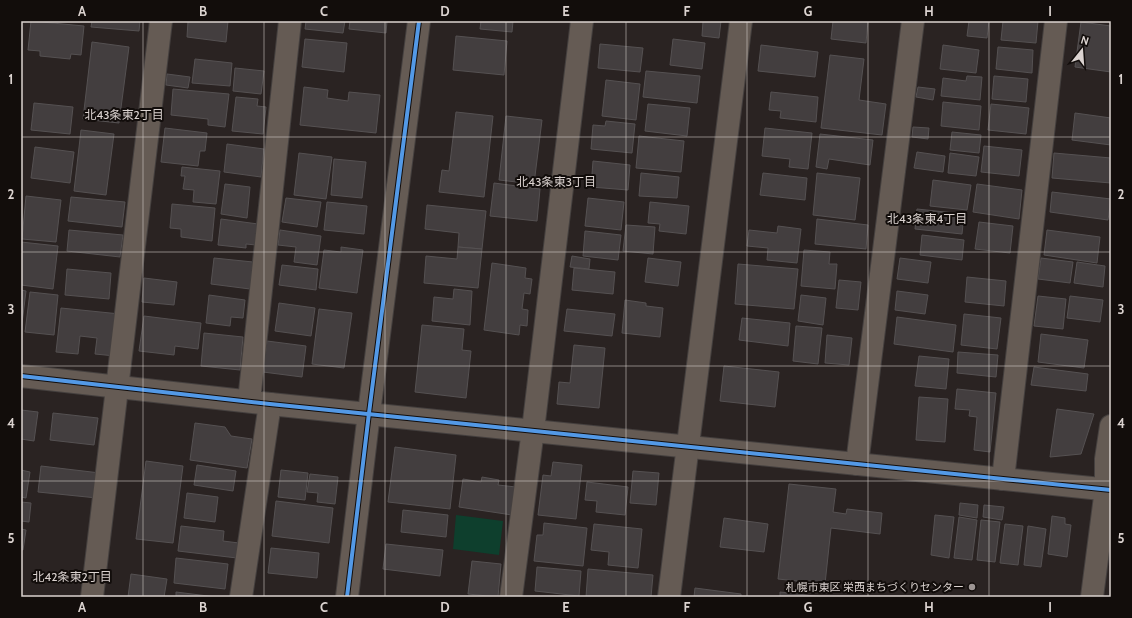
<svg xmlns="http://www.w3.org/2000/svg" width="1132" height="618" font-family="Cabin,'Noto Sans JP',sans-serif">
  <style>
    .green { fill: #0e3f2d }
    .building { fill: #433e3f; stroke: #555152 }
    .lines { fill: none; stroke-linecap: round; stroke-linejoin: round }
    .minor-casing { stroke: #45403f; stroke-width: 24 }
    .minor { stroke: #655b54; stroke-width: 22 }
    .cycleway-casing { stroke: #120d0b; stroke-width: 6 }
    .cycleway { stroke: #5399e6; stroke-width: 4 }
    .grid { fill: none; stroke: #dbd3d0; stroke-width: 1; stroke-opacity: 0.55 }
    .poi-dot { fill: #9d9593; stroke: #120d0b; stroke-width: 1.5 }
    .labels { text-anchor: middle; stroke-width: 4; stroke-linejoin: round; paint-order: stroke }
    .poi-label { font-size: 11px; fill: #dbd3d0; stroke: #120d0b; text-anchor: end }
    .neighbourhood-label { font-size: 12px; fill: #dbd3d0; stroke: #120d0b }
    .neatline { fill: none; stroke: #dbd3d0; stroke-width: 1.5 }
    .grid-label { font-size: 13px; text-anchor: middle; font-weight: bold; fill: #dbd3d0 }
  </style>
  <rect width="100%" height="100%" fill="#2a2322"/>
  <!-- green -->
  <polygon class="green" points="456,515 503,521 499,555 453,549"/>
  <!-- building -->
  <g class="building">
    <polygon points="31,21 84,26 81,55 71,54 70,59 40,56 40,51 28,50"/>
    <polygon points="92,21 140,21 139,31 91,27"/>
    <polygon points="188,21 228,21 226,42 187,37"/>
    <polygon points="306,21 345,21 343,33 305,29"/>
    <polygon points="350,21 387,21 386,33 349,29"/>
    <polygon points="481,21 513,21 512,32 480,29"/>
    <polygon points="703,21 721,21 719,38 702,36"/>
    <polygon points="833,21 868,21 866,43 831,39"/>
    <polygon points="969,21 989,21 987,38 967,36"/>
    <polygon points="1003,21 1038,21 1036,43 1001,40"/>
    <polygon points="1081,22 1111,26 1111,72 1075,67"/>
    <polygon points="456,36 507,41 504,75 453,70"/>
    <polygon points="305,39 347,43 344,72 302,67"/>
    <polygon points="673,39 705,43 702,69 670,65"/>
    <polygon points="92,42 129,47 119,123 83,119"/>
    <polygon points="600,44 643,48 640,72 598,68"/>
    <polygon points="761,45 818,52 815,77 758,71"/>
    <polygon points="943,45 979,50 976,73 940,69"/>
    <polygon points="998,47 1033,50 1032,73 996,69"/>
    <polygon points="830,55 864,59 859,100 886,104 882,135 821,128"/>
    <polygon points="195,59 232,63 230,86 192,83"/>
    <polygon points="235,68 264,71 261,94 233,91"/>
    <polygon points="646,71 700,76 697,103 643,97"/>
    <polygon points="167,74 190,77 188,88 166,85"/>
    <polygon points="967,76 982,77 980,100 941,96 943,78 966,81"/>
    <polygon points="994,76 1028,79 1026,102 992,99"/>
    <polygon points="606,80 640,84 636,120 602,116"/>
    <polygon points="304,87 328,90 327,98 348,101 349,92 380,95 376,133 300,125"/>
    <polygon points="918,87 935,89 933,100 916,97"/>
    <polygon points="173,89 229,94 225,127 208,125 208,119 171,115"/>
    <polygon points="771,92 818,97 816,122 780,118 781,111 769,110"/>
    <polygon points="236,97 258,99 257,106 266,107 263,134 232,131"/>
    <polygon points="943,102 981,106 979,130 941,126"/>
    <polygon points="34,103 73,107 70,134 31,130"/>
    <polygon points="648,104 690,108 687,136 645,131"/>
    <polygon points="991,104 1029,108 1026,134 988,130"/>
    <polygon points="456,112 493,116 484,197 439,192 442,170 449,171"/>
    <polygon points="1075,113 1111,118 1111,145 1072,140"/>
    <polygon points="506,116 542,120 534,184 499,180"/>
    <polygon points="606,121 635,124 632,153 591,149 593,125 605,126"/>
    <polygon points="913,127 929,128 928,139 912,137"/>
    <polygon points="165,128 207,133 205,151 200,151 198,166 161,162"/>
    <polygon points="765,128 812,133 808,169 789,167 790,159 762,156"/>
    <polygon points="81,130 114,134 106,195 74,191"/>
    <polygon points="952,132 981,135 979,153 950,150"/>
    <polygon points="820,134 873,140 870,165 829,159 827,169 816,167"/>
    <polygon points="639,136 684,141 681,172 636,168"/>
    <polygon points="227,144 264,149 261,177 224,172"/>
    <polygon points="984,146 1022,150 1019,176 981,172"/>
    <polygon points="35,147 74,152 70,183 31,178"/>
    <polygon points="917,152 945,156 943,172 914,168"/>
    <polygon points="299,153 332,157 326,199 294,195"/>
    <polygon points="950,153 979,157 976,176 948,173"/>
    <polygon points="1054,153 1111,158 1111,183 1052,178"/>
    <polygon points="334,159 366,162 362,198 331,195"/>
    <polygon points="593,161 630,165 628,190 591,187"/>
    <polygon points="182,167 220,171 216,204 193,202 194,190 183,189 185,176 181,176"/>
    <polygon points="641,173 679,177 677,198 639,196"/>
    <polygon points="763,173 807,178 805,200 760,195"/>
    <polygon points="817,173 860,178 855,220 813,215"/>
    <polygon points="933,180 971,185 967,210 930,206"/>
    <polygon points="494,183 540,189 537,221 490,216"/>
    <polygon points="225,184 250,187 247,218 221,214"/>
    <polygon points="977,184 1022,190 1019,219 973,212"/>
    <polygon points="1052,192 1111,199 1108,220 1050,212"/>
    <polygon points="26,196 61,200 56,242 22,239"/>
    <polygon points="71,197 125,202 122,227 68,221"/>
    <polygon points="286,198 321,202 317,227 282,222"/>
    <polygon points="588,198 624,202 621,230 585,226"/>
    <polygon points="327,202 367,206 364,234 324,230"/>
    <polygon points="650,202 689,206 686,234 659,231 660,224 648,223"/>
    <polygon points="172,204 215,208 212,241 181,237 181,229 170,228"/>
    <polygon points="427,205 486,211 482,249 458,247 459,233 425,229"/>
    <polygon points="917,209 964,214 962,234 915,229"/>
    <polygon points="221,219 258,224 256,245 246,244 246,248 218,245"/>
    <polygon points="817,219 868,225 866,249 815,244"/>
    <polygon points="979,222 1013,226 1010,253 975,249"/>
    <polygon points="626,225 655,227 653,254 623,251"/>
    <polygon points="778,226 801,229 797,263 767,260 768,248 747,246 749,230 777,233"/>
    <polygon points="69,230 123,235 120,257 67,251"/>
    <polygon points="280,230 321,236 317,265 294,262 296,247 278,245"/>
    <polygon points="1047,230 1100,237 1097,263 1044,255"/>
    <polygon points="585,231 621,235 618,260 583,256"/>
    <polygon points="922,235 964,240 962,260 920,255"/>
    <polygon points="21,242 58,246 53,289 21,285"/>
    <polygon points="341,247 363,250 357,293 319,288 324,250 341,252"/>
    <polygon points="458,247 482,249 478,288 424,283 426,256 457,259"/>
    <polygon points="804,250 830,252 829,264 837,264 835,289 801,286"/>
    <polygon points="572,256 590,259 589,269 570,267"/>
    <polygon points="214,258 253,262 250,289 211,284"/>
    <polygon points="648,258 681,262 678,286 645,282"/>
    <polygon points="900,258 931,262 928,283 897,279"/>
    <polygon points="1041,258 1073,262 1070,283 1038,279"/>
    <polygon points="1077,262 1105,266 1103,287 1074,283"/>
    <polygon points="492,263 526,268 525,278 532,279 530,294 524,293 522,309 528,310 527,326 520,325 519,335 484,330"/>
    <polygon points="738,264 798,269 794,309 735,304"/>
    <polygon points="282,265 318,269 316,290 279,285"/>
    <polygon points="574,268 615,272 613,294 572,290"/>
    <polygon points="67,269 111,273 109,299 65,295"/>
    <polygon points="967,277 1006,281 1004,306 965,302"/>
    <polygon points="144,278 177,282 174,305 142,302"/>
    <polygon points="839,280 861,282 858,310 836,308"/>
    <polygon points="454,289 472,291 470,325 432,321 434,297 453,299"/>
    <polygon points="21,290 26,291 21,331"/>
    <polygon points="897,291 928,295 925,314 895,310"/>
    <polygon points="30,292 58,295 54,335 25,332"/>
    <polygon points="209,295 245,300 243,318 231,317 230,326 206,323"/>
    <polygon points="801,295 826,298 823,325 798,321"/>
    <polygon points="1038,296 1066,299 1063,329 1034,326"/>
    <polygon points="1070,296 1103,300 1100,322 1067,318"/>
    <polygon points="625,300 646,303 646,306 663,308 660,337 622,333"/>
    <polygon points="279,303 315,308 311,336 275,331"/>
    <polygon points="61,308 120,314 115,356 95,354 97,338 80,336 78,354 56,352"/>
    <polygon points="319,309 352,313 344,368 312,364"/>
    <polygon points="567,309 615,314 612,336 564,331"/>
    <polygon points="964,314 1001,318 997,349 961,345"/>
    <polygon points="144,316 201,323 198,349 175,346 174,355 139,351"/>
    <polygon points="897,317 956,325 953,352 894,344"/>
    <polygon points="742,318 790,323 788,346 739,340"/>
    <polygon points="422,325 464,329 462,350 471,351 466,398 415,392"/>
    <polygon points="796,326 822,328 818,364 793,361"/>
    <polygon points="204,333 243,337 240,370 201,366"/>
    <polygon points="1041,334 1088,340 1084,368 1038,362"/>
    <polygon points="827,335 852,338 849,365 825,363"/>
    <polygon points="267,341 306,346 302,377 263,372"/>
    <polygon points="574,345 605,348 599,408 557,404 559,382 570,383"/>
    <polygon points="958,352 998,355 996,377 957,373"/>
    <polygon points="919,356 949,359 946,389 915,386"/>
    <polygon points="724,366 779,372 775,407 720,401"/>
    <polygon points="1034,367 1088,374 1086,391 1031,385"/>
    <polygon points="957,389 996,393 990,452 974,450 977,417 969,416 970,410 955,409"/>
    <polygon points="919,397 948,399 945,442 916,440"/>
    <polygon points="1057,409 1094,414 1081,454 1050,457"/>
    <polygon points="21,410 38,412 34,441 21,439"/>
    <polygon points="53,413 98,418 94,445 50,440"/>
    <polygon points="195,423 225,427 231,436 252,439 247,468 190,460"/>
    <polygon points="395,447 456,455 450,509 388,502"/>
    <polygon points="146,461 183,466 173,543 136,539"/>
    <polygon points="553,462 582,465 576,519 538,515 543,475 551,476"/>
    <polygon points="197,465 236,471 233,491 194,485"/>
    <polygon points="41,466 100,473 97,498 38,492"/>
    <polygon points="21,470 30,472 26,498 21,497"/>
    <polygon points="281,470 308,473 305,500 278,497"/>
    <polygon points="633,471 659,473 656,505 630,503"/>
    <polygon points="310,474 338,477 335,504 317,502 318,493 307,492"/>
    <polygon points="482,477 499,480 498,485 516,487 512,515 459,507 463,479 481,482"/>
    <polygon points="587,482 628,487 625,515 596,512 597,501 585,500"/>
    <polygon points="789,484 836,489 833,512 846,514 847,509 882,513 880,534 831,528 825,584 778,579"/>
    <polygon points="187,493 218,497 215,522 184,518"/>
    <polygon points="276,501 333,508 329,543 272,536"/>
    <polygon points="21,502 31,503 29,522 21,521"/>
    <polygon points="960,503 978,505 977,518 959,515"/>
    <polygon points="984,505 1004,507 1002,520 983,517"/>
    <polygon points="403,510 448,515 446,537 401,532"/>
    <polygon points="935,515 954,517 949,558 931,555"/>
    <polygon points="1052,516 1065,518 1065,524 1071,525 1067,557 1048,554"/>
    <polygon points="959,517 977,520 972,560 954,558"/>
    <polygon points="724,518 768,524 764,552 720,547"/>
    <polygon points="981,520 1000,522 995,562 977,560"/>
    <polygon points="544,523 587,528 583,566 534,561 537,535 543,535"/>
    <polygon points="594,524 642,529 638,568 608,565 609,552 591,550"/>
    <polygon points="1005,524 1023,526 1018,565 1000,563"/>
    <polygon points="181,526 224,531 223,541 239,543 237,558 178,551"/>
    <polygon points="1028,526 1046,529 1041,567 1024,565"/>
    <polygon points="21,529 26,530 23,550 21,550"/>
    <polygon points="386,544 443,550 440,576 383,569"/>
    <polygon points="271,548 319,553 317,578 268,573"/>
    <polygon points="176,558 228,564 225,589 174,583"/>
    <polygon points="472,561 501,564 498,597 468,594"/>
    <polygon points="537,567 581,571 579,596 535,591"/>
    <polygon points="588,569 653,575 651,597 586,597"/>
    <polygon points="131,574 167,579 164,597 128,597"/>
    <polygon points="695,588 741,594 741,597 694,597"/>
    <polygon points="176,592 216,597 176,597"/>
    <polygon points="780,592 824,597 780,597"/>
  </g>
  <g class="lines">
    <!-- minor casing -->
    <g class="minor-casing">
      <g id="minor">
        <polyline points="21,376 270,404 1111,490"/>
        <polyline points="249,401 290,21"/>
        <polyline points="857,464 913,21"/>
        <polyline points="1003,479 1056,21"/>
        <polyline points="92,597 161,21"/>
        <polyline points="241,597 270,404"/>
        <polyline points="347,597 369,413 419,21"/>
        <polyline points="511,597 533,430 582,21"/>
        <polyline points="669,597 741,21"/>
        <polyline points="1092,597 1106,489 1106,459 1111,426"/>
      </g>
    </g>
    <!-- minor -->
    <use href="#minor" class="minor"/>
    <!-- cycleway casing -->
    <g class="cycleway-casing">
      <g id="cycleway">
        <polyline points="21,376 270,404 1111,490"/>
        <polyline points="347,597 369,413 419,21"/>
      </g>
    </g>
    <!-- cycleway -->
    <use href="#cycleway" class="cycleway"/>
  </g>
  <!-- grid -->
  <path class="grid" d="M143,21V597M264,21V597M385,21V597M506,21V597M626,21V597M747,21V597M868,21V597M989,21V597M21,137H1111M21,252H1111M21,366H1111M21,481H1111"/>
  <!-- markers -->
  <circle class="poi-dot" cx="972" cy="587" r="4"/>
  <g class="labels">
    <!-- poi labels -->
    <g class="poi-label">
      <text x="964" y="591">札幌市東区 栄西まちづくりセンター</text>
    </g>
    <!-- neighbourhood labels -->
    <g class="neighbourhood-label">
      <text x="124" y="119">北43条東2丁目</text>
      <text x="556" y="186">北43条東3丁目</text>
      <text x="927" y="223">北43条東4丁目</text>
      <text x="72" y="581">北42条東2丁目</text>
    </g>
  </g>
  <!-- border -->
  <rect width="1132" height="618" fill="none" stroke="#120d0b" stroke-width="44"/>
  <!-- north arrow -->
  <g transform="translate(1082 50) rotate(17)" stroke="#120d0b" stroke-width="3" paint-order="stroke">
  <path d="M0-3L7 15L0 10L-7 15Z" fill="#dbd3d0"/>
  <text y="-6" font-size="11" font-weight="bold" text-anchor="middle" fill="#dbd3d0">N</text>
  </g>
  <rect x="22" y="22" width="1088" height="574" class="neatline"/>
  <g class="grid-label">
    <text x="82" y="16">A</text>
    <text x="203" y="16">B</text>
    <text x="324" y="16">C</text>
    <text x="445" y="16">D</text>
    <text x="566" y="16">E</text>
    <text x="687" y="16">F</text>
    <text x="808" y="16">G</text>
    <text x="929" y="16">H</text>
    <text x="1050" y="16">I</text>
    <text x="11" y="84">1</text>
    <text x="1121" y="84">1</text>
    <text x="11" y="199">2</text>
    <text x="1121" y="199">2</text>
    <text x="11" y="314">3</text>
    <text x="1121" y="314">3</text>
    <text x="11" y="428">4</text>
    <text x="1121" y="428">4</text>
    <text x="11" y="543">5</text>
    <text x="1121" y="543">5</text>
    <text x="82" y="612">A</text>
    <text x="203" y="612">B</text>
    <text x="324" y="612">C</text>
    <text x="445" y="612">D</text>
    <text x="566" y="612">E</text>
    <text x="687" y="612">F</text>
    <text x="808" y="612">G</text>
    <text x="929" y="612">H</text>
    <text x="1050" y="612">I</text>
  </g>
</svg>
